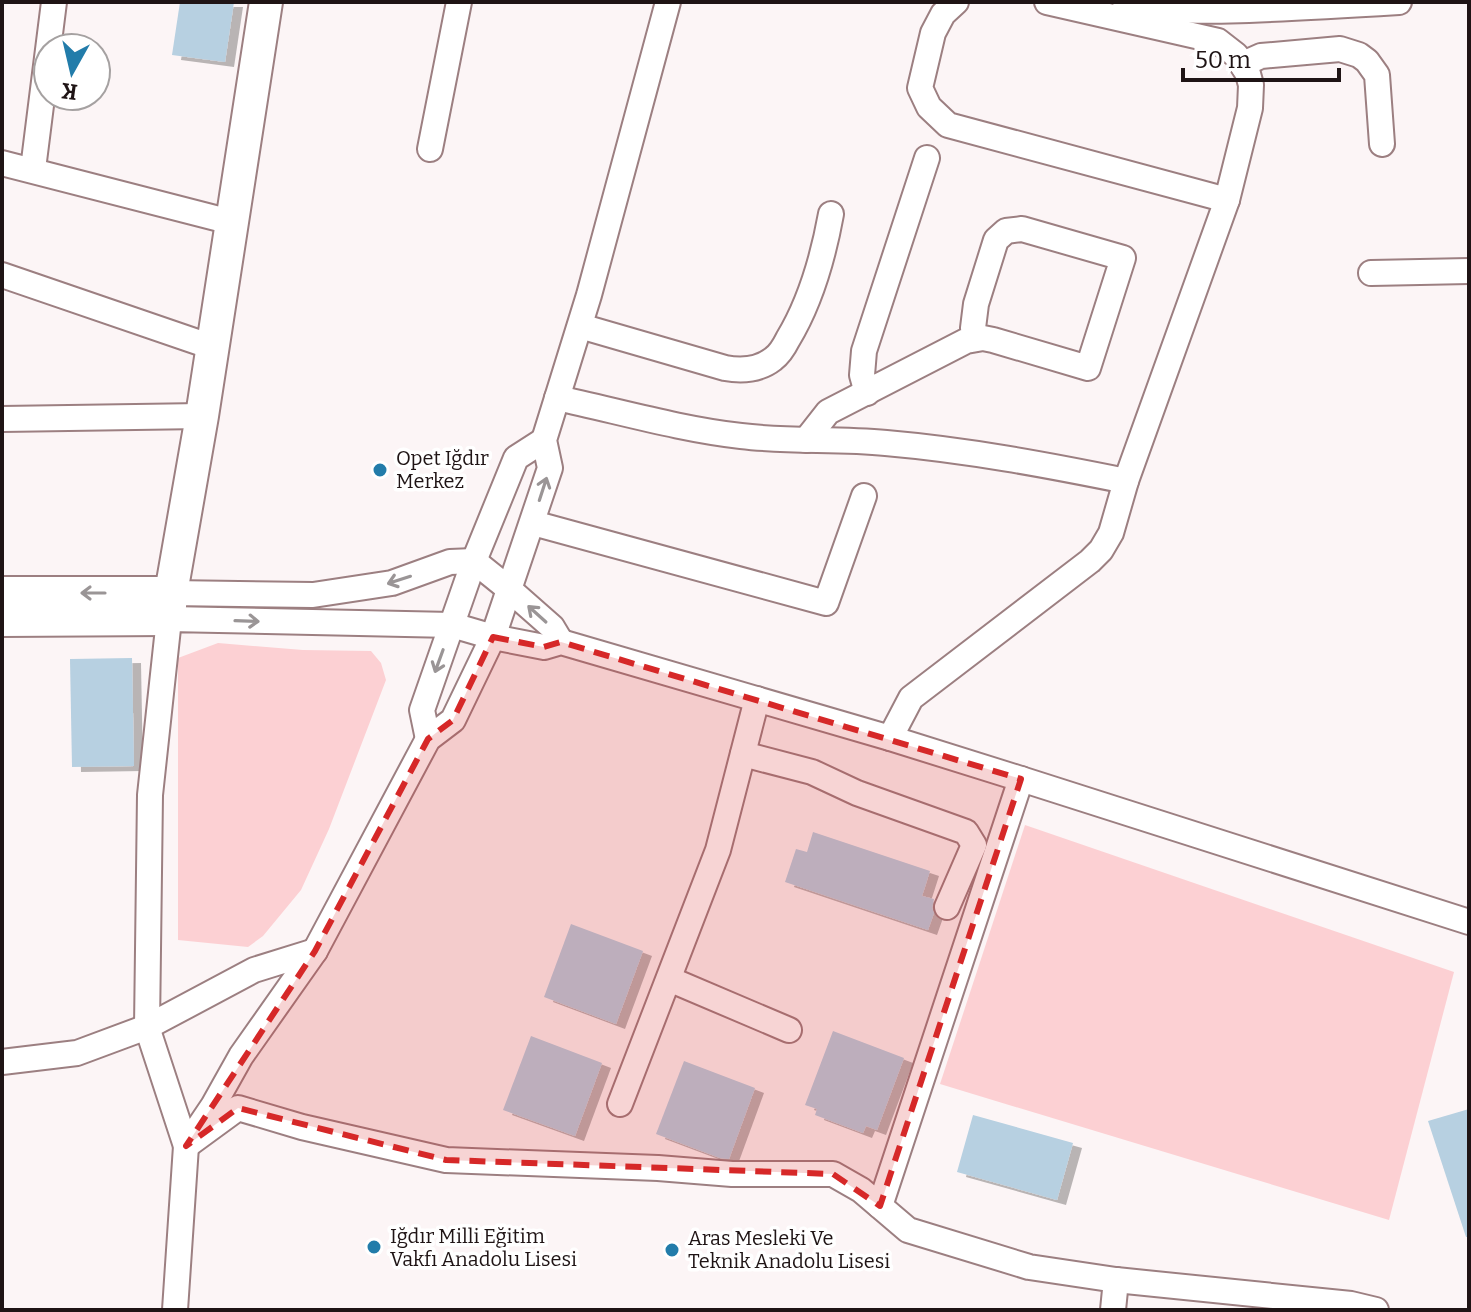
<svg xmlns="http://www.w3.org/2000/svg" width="1471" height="1312" font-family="Bitter,serif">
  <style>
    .green { fill: #fcd0d3 }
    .building { fill: #b7d0e1; filter: url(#shadow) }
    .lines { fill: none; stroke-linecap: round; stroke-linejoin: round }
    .minor-casing { stroke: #9c7f81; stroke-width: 28 }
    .major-casing { stroke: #9c7f81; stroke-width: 36 }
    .minor { stroke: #fff; stroke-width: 24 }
    .major { stroke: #fff; stroke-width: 32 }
    .oneway { stroke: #9a9596 }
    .marked { fill: #d62828; fill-opacity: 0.2; stroke: #d62828; stroke-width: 6; stroke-dasharray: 16 10; stroke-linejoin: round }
    .poi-dot { fill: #227caa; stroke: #fff; stroke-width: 3 }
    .labels { text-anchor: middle; stroke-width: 7; stroke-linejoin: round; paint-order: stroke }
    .poi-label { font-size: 20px; fill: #1f1415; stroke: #fff; text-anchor: start }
  </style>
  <defs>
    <filter id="shadow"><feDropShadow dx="9" dy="5" stdDeviation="0" flood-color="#0004"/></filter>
  </defs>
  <rect width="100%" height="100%" fill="#fcf5f6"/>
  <!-- green -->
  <g class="green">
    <polygon points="218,643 303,650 371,651 381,663 386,680 329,829 301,890 263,936 248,947 178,940 178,658"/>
    <polygon points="1025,825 1454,972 1389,1220 940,1084"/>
  </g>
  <!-- building -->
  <g class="building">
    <polygon points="180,2 234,2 225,62 172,55"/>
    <polygon points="132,658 134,766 72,767 70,659"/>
    <polygon points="813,832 930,871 922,896 934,899 932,908 934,913 928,930 785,882 796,849 807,852"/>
    <polygon points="571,924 643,951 616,1024 544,997"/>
    <polygon points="833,1031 904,1058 877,1130 866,1126 863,1133 815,1115 817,1109 805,1105"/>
    <polygon points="531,1036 602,1063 575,1136 503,1110"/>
    <polygon points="684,1061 755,1088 729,1159 720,1158 656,1134"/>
    <polygon points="1469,1109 1469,1237 1466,1237 1428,1121"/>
    <polygon points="973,1115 1073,1143 1057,1200 957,1172"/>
  </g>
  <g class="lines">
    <!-- minor casing -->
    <g class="minor-casing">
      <g id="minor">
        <polyline points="956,2 943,14 933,33 920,88 929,107 948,125 1227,200"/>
        <path d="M1125,2C1166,13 1207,11 1249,10C1299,8 1349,5 1399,2"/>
        <polyline points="1243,64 1261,56 1340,49 1359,55 1367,61 1377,75 1382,144"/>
        <polyline points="430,149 459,2"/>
        <polyline points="2,163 231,222"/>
        <polyline points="33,169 54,2"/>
        <polyline points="1371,273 1469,271"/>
        <polyline points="2,275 212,347"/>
        <path d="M580,326L725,368C742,371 759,370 773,359C780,354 784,347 788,339C811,301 823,258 831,214"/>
        <polyline points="867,393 862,375 864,351 927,158"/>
        <path d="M557,398C618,411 679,429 741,436C789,442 838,438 886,443C967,450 1047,465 1126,481"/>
        <polyline points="2,419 202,416"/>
        <polyline points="806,440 828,412 966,341 983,338 993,340 1088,368 1123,258 1022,229 1006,231 996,240 976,304 973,328 974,339"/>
        <polyline points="533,523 826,603 864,496"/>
        <polyline points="171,593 313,595 392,583 450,562 474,561 510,590 552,627 561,642"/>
        <polyline points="890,738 911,698 1090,561 1101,550 1111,533 1126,481 1227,200 1250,108 1251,85 1248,74 1236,55 1218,41 1047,2"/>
        <polyline points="428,739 422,710 474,561 516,458 544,440"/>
        <polyline points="743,754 812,772 857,793 966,832 974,845 947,907"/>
        <polyline points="669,979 789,1030"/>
        <polyline points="2,1062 77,1053 147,1027 254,970 315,951"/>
        <polyline points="620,1104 718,850 757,699"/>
        <polyline points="880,1206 1021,779"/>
        <polyline points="175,1310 186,1146 213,1106 241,1056 315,951 428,739 453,720 493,637 550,468 544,440 589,295 668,2"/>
        <polyline points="1113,1310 1116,1280"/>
        <polyline points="1376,1310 1351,1304 1116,1280 1029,1267 908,1230 861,1190 833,1174 732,1174 658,1168 446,1160 302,1127 238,1108 186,1146 147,1027 150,795 169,619 452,625 493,637 544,647 561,642 890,738 1021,779 1469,922"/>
      </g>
    </g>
    <!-- major casing -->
    <g class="major-casing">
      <g id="major">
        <polyline points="2,593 171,593"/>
        <polyline points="2,620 169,619 171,593 202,416 266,2"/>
      </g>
    </g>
    <!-- minor -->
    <use href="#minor" class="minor"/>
    <!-- major -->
    <use href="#major" class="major"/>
  </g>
  <!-- one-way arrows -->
  <defs><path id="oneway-shaft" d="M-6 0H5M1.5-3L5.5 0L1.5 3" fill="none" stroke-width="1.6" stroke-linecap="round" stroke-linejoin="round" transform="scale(2)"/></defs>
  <g class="oneway">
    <use href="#oneway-shaft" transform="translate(543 489) rotate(-72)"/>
    <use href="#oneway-shaft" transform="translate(399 580) rotate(162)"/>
    <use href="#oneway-shaft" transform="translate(93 593) rotate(-180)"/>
    <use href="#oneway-shaft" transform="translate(537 614) rotate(-138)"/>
    <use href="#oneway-shaft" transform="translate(247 621) rotate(2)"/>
    <use href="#oneway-shaft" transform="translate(439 661) rotate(110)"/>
  </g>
  <!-- marked area -->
  <path class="marked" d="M493,637L544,647L561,642L1021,779L880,1206L833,1174L446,1160L238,1108L186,1146L315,951L428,739L453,720Z"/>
  <!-- markers -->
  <g class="poi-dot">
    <circle cx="380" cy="470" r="8"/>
    <circle cx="374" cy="1247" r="8"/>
    <circle cx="672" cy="1250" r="8"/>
  </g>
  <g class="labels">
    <!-- poi labels -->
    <g class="poi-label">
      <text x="396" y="465">Opet Iğdır<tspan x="396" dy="23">Merkez</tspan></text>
      <text x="390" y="1243">Iğdır Milli Eğitim<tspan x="390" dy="23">Vakfı Anadolu Lisesi</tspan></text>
      <text x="688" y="1245">Aras Mesleki Ve<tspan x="688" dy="23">Teknik Anadolu Lisesi</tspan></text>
    </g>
  </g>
  <!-- border -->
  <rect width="1471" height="1312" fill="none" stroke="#1f1415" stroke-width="8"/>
  <!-- north arrow -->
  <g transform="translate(72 72) rotate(188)"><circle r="38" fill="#ffffff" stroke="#a5a1a1" stroke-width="2"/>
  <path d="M0-6L14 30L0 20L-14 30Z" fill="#227caa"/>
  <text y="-12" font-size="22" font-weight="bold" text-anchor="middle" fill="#1f1415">K</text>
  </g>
  <!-- scale -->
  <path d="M1183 68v12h156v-12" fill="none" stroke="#1f1415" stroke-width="4"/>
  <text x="1195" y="68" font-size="24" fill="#1f1415" stroke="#ffffff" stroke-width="6" paint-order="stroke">50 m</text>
</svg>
